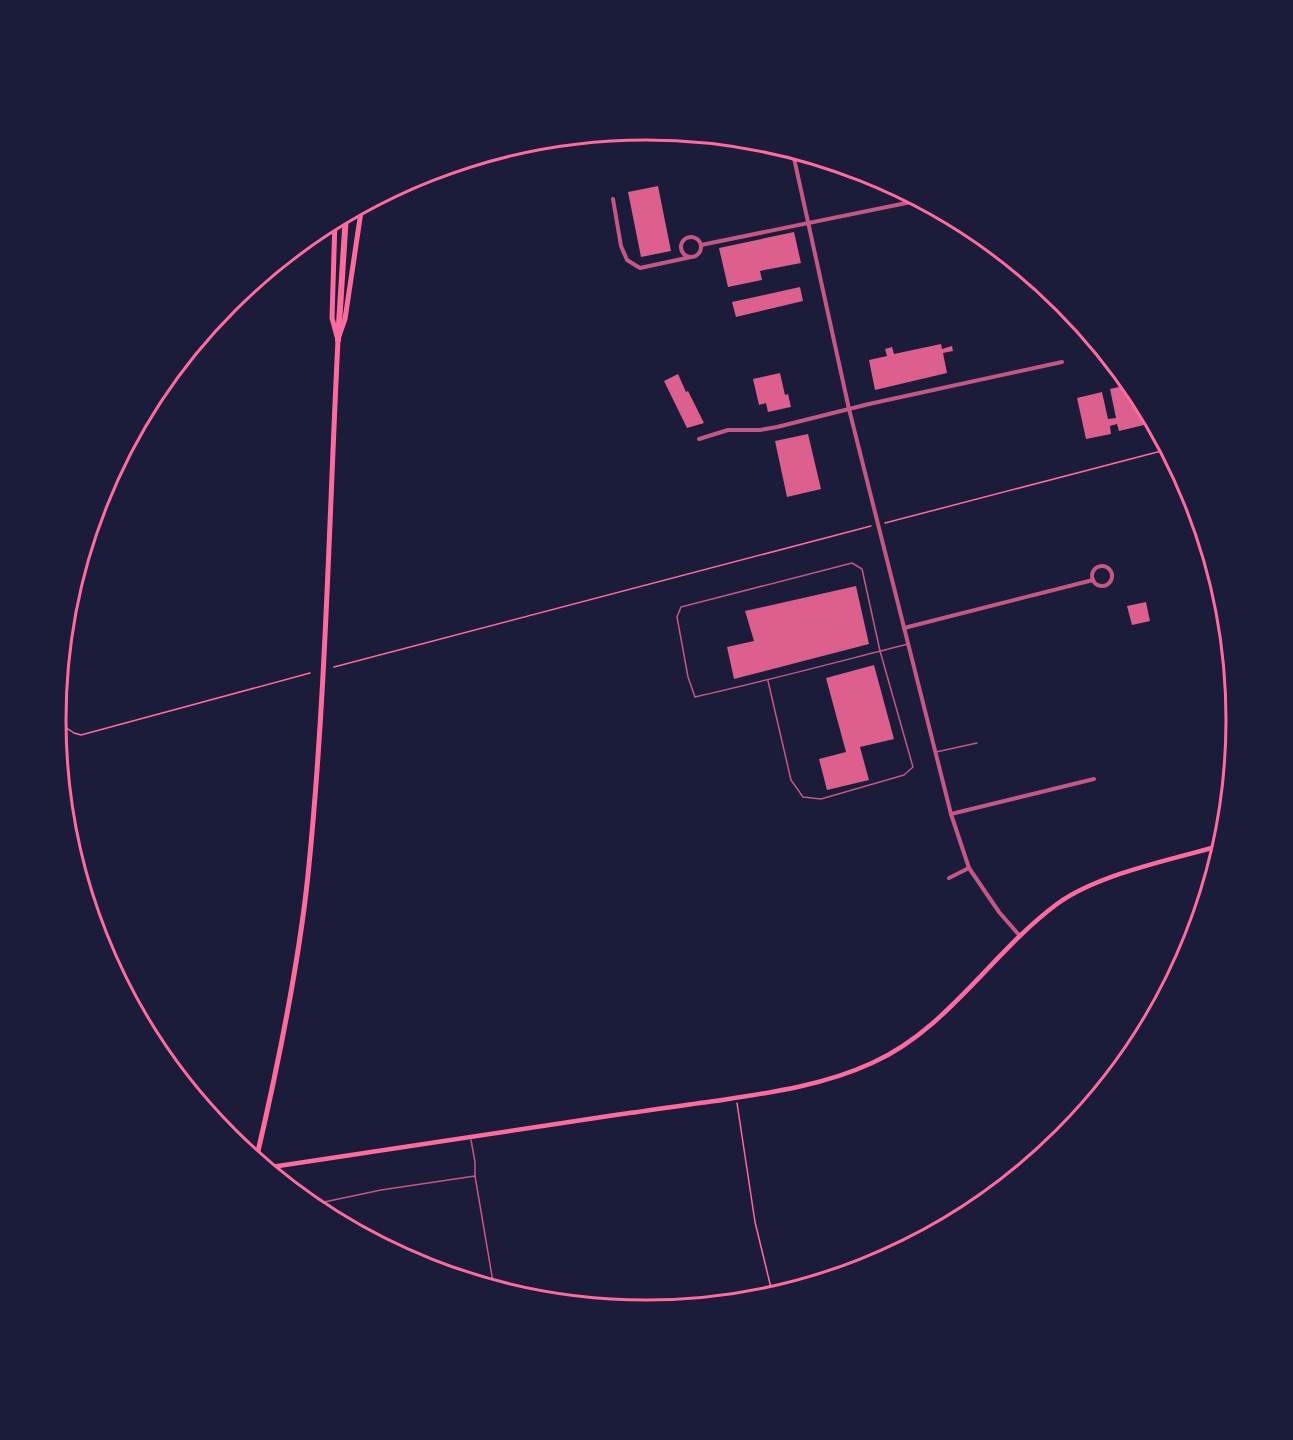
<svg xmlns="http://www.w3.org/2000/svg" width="1293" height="1440" font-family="Roboto,sans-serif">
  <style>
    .building { fill: #dd5f8e }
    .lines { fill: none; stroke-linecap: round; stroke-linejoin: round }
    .path { stroke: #ff6b9d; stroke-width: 1.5 }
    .service { stroke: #c65784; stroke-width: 1.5 }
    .minor { stroke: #c65784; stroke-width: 4 }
    .secondary { stroke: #ff6b9d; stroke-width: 4.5 }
    .primary { stroke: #ff6b9d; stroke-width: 5 }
    .trunk { stroke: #ff6b9d; stroke-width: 6 }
    .rim { fill: none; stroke: #ff6b9d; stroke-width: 3 }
  </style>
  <rect width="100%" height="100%" fill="#1b1b3a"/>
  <!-- building -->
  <g class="building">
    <polygon points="658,186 671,251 641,257 628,192"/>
    <polygon points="794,232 801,263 760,271 762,280 728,287 719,248"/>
    <polygon points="800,287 803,301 736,317 732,302"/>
    <polygon points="941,344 942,349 952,346 953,351 943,353 947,373 875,390 869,360 887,356 885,349 892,347 894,354"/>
    <polygon points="780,373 785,395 788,394 791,407 768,412 766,403 759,405 753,379"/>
    <polygon points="678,374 686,392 688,391 704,423 687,428 664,381"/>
    <polygon points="1132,384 1136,389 1144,425 1119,431 1117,424 1110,426 1111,434 1086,439 1077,398 1102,392 1108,419 1116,418 1110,389"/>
    <polygon points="808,434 821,489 787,497 775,441"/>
    <polygon points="856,586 869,644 734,679 727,647 754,641 745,611"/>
    <polygon points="1146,602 1150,621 1132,625 1127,606"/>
    <polygon points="874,665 894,739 860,747 869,780 827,790 819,759 846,752 826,678"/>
  </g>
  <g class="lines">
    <!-- path -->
    <g class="path">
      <polyline points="885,523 1169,449"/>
      <polyline points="334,667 871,526"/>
      <polyline points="56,721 74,733 81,735 310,673"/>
      <polyline points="737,1103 755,1222 773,1296"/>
    </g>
    <!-- service -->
    <g class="service">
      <path d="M768,681L791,780L803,797L821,799L904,775L913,767L880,651L862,569L852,563L681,607L677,617L688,677L695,697C766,681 837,662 908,644"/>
      <polyline points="936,752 977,743"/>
      <polyline points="471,1140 475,1162 475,1176 494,1288"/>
      <polyline points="310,1205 381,1190 475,1176"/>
    </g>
    <!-- minor -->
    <g class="minor">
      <polyline points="792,149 849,409 951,814 969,868 999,912 1020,936"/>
      <polyline points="613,199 621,246 627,260 640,268 691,257"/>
      <circle cx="691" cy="247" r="10"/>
      <polyline points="701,245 921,200"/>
      <polyline points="699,439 728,430 760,430 777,427 869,404 1062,362"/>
      <circle cx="1102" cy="576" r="10"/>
      <polyline points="904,628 1093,580"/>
      <polyline points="951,814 1094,779"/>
      <polyline points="949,878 969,868"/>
    </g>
    <!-- secondary -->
    <path class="secondary" d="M265,1168C384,1150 503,1132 622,1114C653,1110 684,1105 715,1101C768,1093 822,1086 872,1063C948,1029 991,953 1057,904C1098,874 1173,859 1223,845"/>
    <!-- primary -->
    <g class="primary">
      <polyline points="339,336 345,319 362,205"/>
      <path d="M256,1160C278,1066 298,970 308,875C326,698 329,518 338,340L332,318L335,220"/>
    </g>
    <!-- trunk -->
    <polyline class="trunk" points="338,340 346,214"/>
  </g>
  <!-- crop -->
  <path d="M0 0H1293V1440H0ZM66 720a580 580 0 1 1 1160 0a580 580 0 1 1-1160 0Z" fill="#1b1b3a" fill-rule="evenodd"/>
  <path class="rim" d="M66 720a580 580 0 1 1 1160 0a580 580 0 1 1-1160 0Z"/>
</svg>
